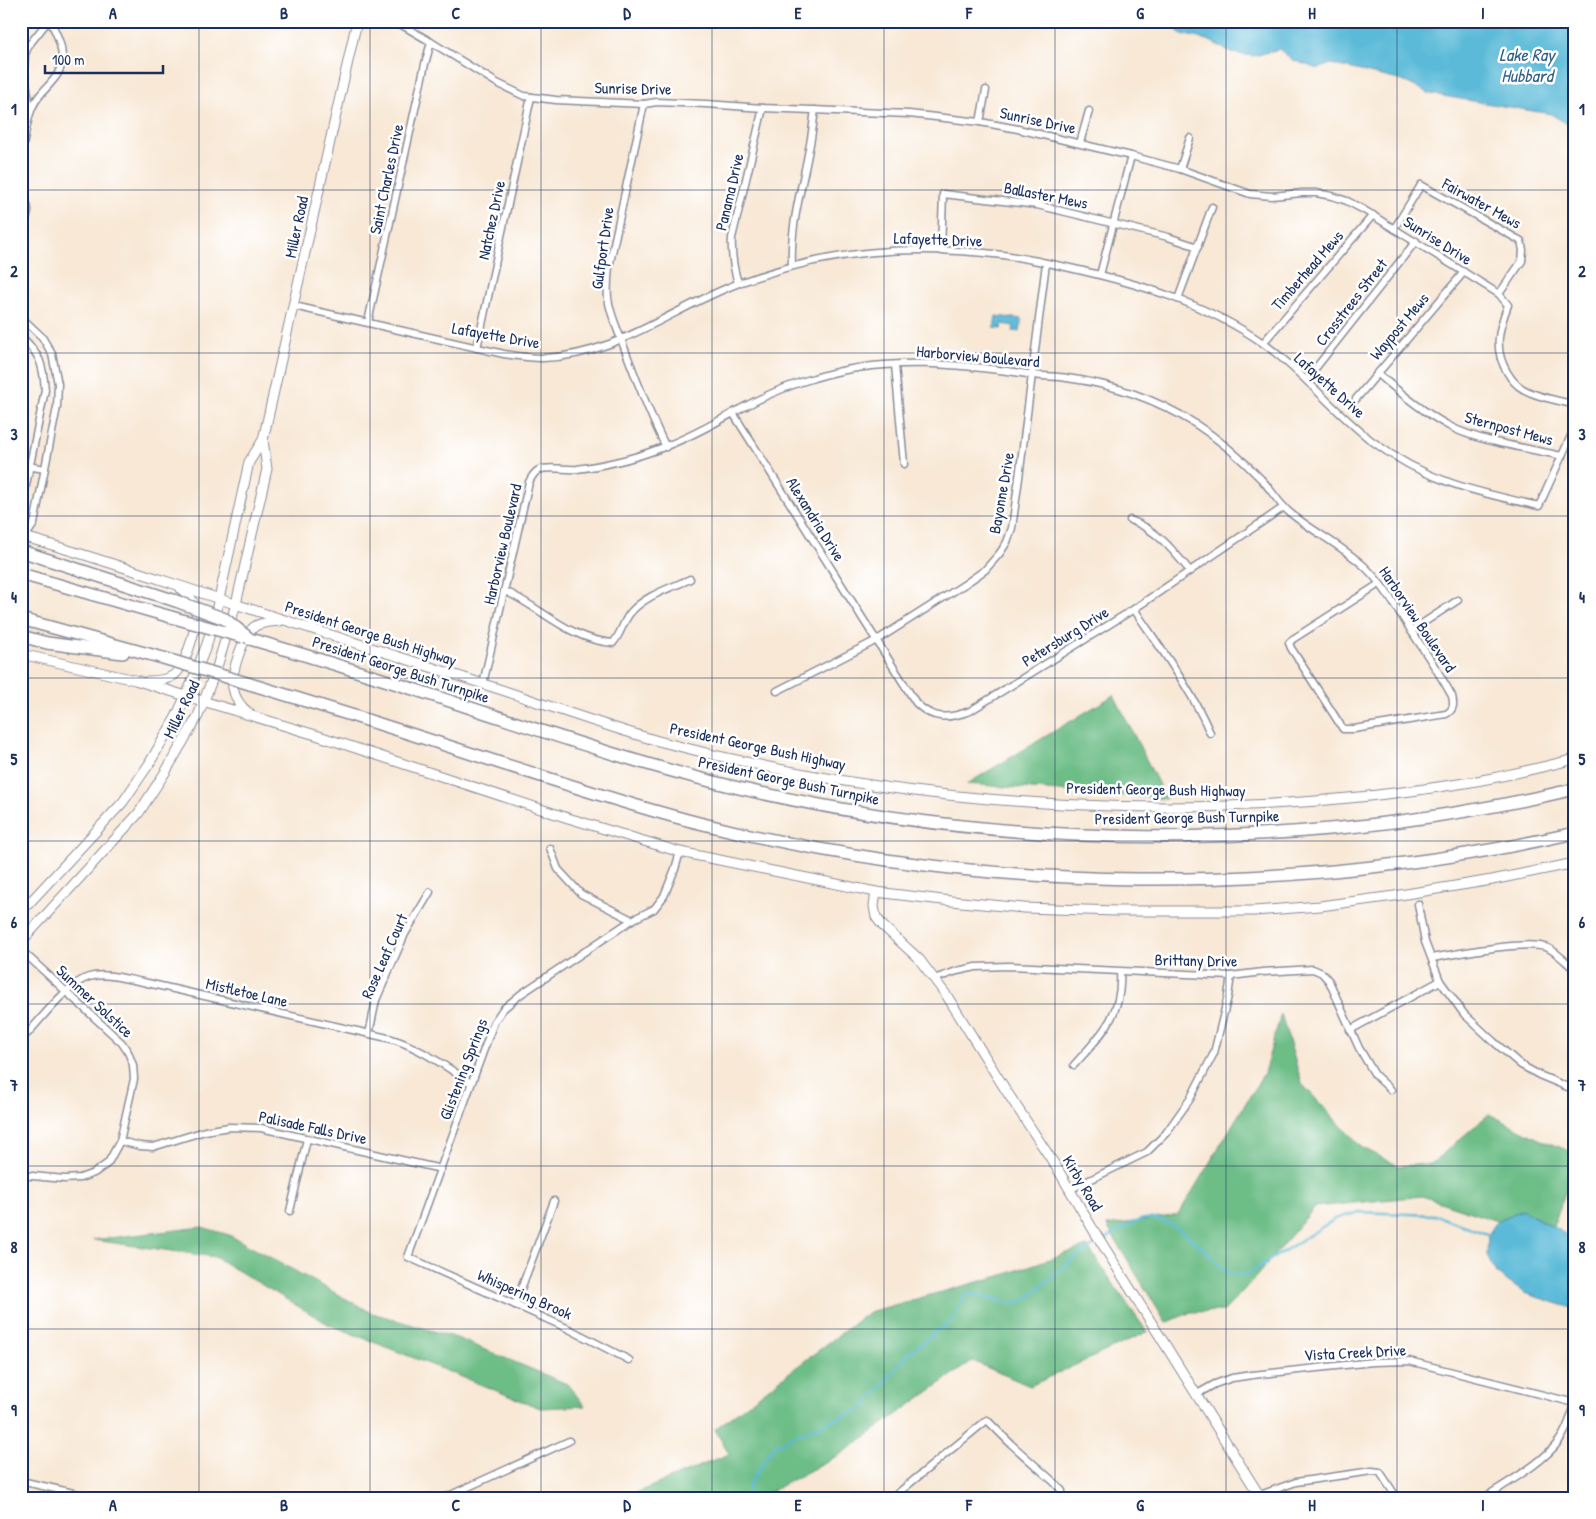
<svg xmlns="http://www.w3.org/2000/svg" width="1596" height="1519" font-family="'Patrick Hand',sans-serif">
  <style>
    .forest { fill: #6dbd87; stroke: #447672 }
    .water { fill: #5abad8; stroke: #3a749b }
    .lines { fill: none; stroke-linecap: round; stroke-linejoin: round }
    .stream { stroke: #5abad8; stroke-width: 2.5 }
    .street-casing { stroke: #8a8c9a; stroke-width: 9 }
    .secondary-casing { stroke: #8a8c9a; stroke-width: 11 }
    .highway-casing { stroke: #8a8c9a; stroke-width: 14 }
    .street { stroke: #fff; stroke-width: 6 }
    .secondary { stroke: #fff; stroke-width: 9 }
    .highway { stroke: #fff; stroke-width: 11 }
    .highway-bridge-casing { stroke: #8a8c9a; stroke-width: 14; stroke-linecap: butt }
    .highway-bridge { stroke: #fff; stroke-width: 11 }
    .grid { fill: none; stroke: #1b2f5e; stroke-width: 1; stroke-opacity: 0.55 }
    .labels { text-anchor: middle; stroke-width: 5; stroke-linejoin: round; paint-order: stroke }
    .street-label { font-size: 16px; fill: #1b2f5e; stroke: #fff }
    .water-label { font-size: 18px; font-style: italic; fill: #316089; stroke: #fff }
    .neatline { fill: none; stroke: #1b2f5e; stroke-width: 2 }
    .grid-label { font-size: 16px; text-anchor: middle; font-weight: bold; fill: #1b2f5e }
  </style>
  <rect width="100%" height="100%" fill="#fff"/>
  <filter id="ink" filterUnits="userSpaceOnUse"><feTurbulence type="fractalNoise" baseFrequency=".02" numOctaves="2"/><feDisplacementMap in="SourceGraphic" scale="10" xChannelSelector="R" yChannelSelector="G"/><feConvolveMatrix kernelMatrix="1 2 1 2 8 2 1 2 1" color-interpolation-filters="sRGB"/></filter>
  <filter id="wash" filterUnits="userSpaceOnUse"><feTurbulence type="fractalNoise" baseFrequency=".0096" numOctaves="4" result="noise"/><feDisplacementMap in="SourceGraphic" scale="20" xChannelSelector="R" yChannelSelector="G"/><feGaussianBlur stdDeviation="1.12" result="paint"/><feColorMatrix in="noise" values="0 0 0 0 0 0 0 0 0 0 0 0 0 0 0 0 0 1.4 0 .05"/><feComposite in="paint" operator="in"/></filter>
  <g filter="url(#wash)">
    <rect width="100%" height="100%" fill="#f8e8d5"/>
    <!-- forest -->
    <g class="forest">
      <polygon points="1114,695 1166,799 967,784"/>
      <polygon points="1281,1014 1302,1084 1361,1147 1399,1166 1431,1164 1489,1114 1541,1140 1575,1153 1575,1164 1553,1227 1522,1210 1497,1221 1422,1196 1315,1207 1254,1279 1224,1311 1191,1312 1166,1323 1107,1226 1178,1215 1264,1073"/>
      <polygon points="202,1227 229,1235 372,1313 457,1338 567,1384 585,1406 540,1408 328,1324 215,1257 93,1240"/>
      <polygon points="1087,1246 1147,1332 1030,1386 972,1361 841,1454 758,1498 624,1498 729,1454 715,1429 869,1312 1003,1275"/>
    </g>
    <!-- water -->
    <g class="water">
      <polygon points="1167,21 1575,21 1575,129 1551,114 1431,94 1403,81 1331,64 1318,69 1293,60 1279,49 1254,56 1232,53 1208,40 1181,34"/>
      <polygon points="996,316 1022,319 1020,332 1013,331 1014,326 1002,324 1001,329 994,328"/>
      <polygon points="1522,1210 1567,1235 1575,1237 1575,1309 1524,1293 1496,1273 1487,1255 1488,1235 1497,1221"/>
    </g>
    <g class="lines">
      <!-- stream -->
      <g class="stream">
        <path d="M1103,1241C1114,1234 1133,1221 1144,1219C1168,1215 1195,1241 1210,1255C1216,1261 1221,1268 1227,1272C1233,1275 1239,1275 1246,1275L1335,1219L1359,1212L1434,1215L1490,1235"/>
        <polyline points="746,1498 751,1482 773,1447 793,1436 863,1408 909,1353 938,1330 953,1320 964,1296 974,1294 1009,1303 1024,1301 1073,1259 1098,1243"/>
      </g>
    </g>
  </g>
  <g filter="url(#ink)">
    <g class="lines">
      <!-- street casing -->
      <g class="street-casing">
        <g id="street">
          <path d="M395,21L431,42L497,83L524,96L556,100L644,104L657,102L706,104L763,108L909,114L980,122L1018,129L1131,156L1180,169L1250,194L1272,196L1302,193H1316L1332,196L1347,201L1364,210L1499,294L1508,305C1499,328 1493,349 1507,372C1511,379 1516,385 1523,389C1538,398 1558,400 1575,405"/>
          <path d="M644,104L609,267C608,278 607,288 608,298C610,313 616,326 621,339C635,376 648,412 666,447"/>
          <polyline points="980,122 986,90"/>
          <polyline points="21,132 29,102 24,69 25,54 29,45 48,21"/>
          <polyline points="1080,143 1089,111"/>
          <path d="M21,158C24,143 26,120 33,106C38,94 50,86 57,75C68,58 59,37 50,21"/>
          <polyline points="1180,169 1190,138"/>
          <path d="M21,187C26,204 34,210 21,227"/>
          <polyline points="1394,229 1421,185 1521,241 1523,250 1522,261 1499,294"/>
          <polyline points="941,251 943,194 1037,205 1168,237 1198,247"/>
          <path d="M792,265C790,225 802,188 809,149C812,136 813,123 815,110"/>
          <polyline points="1100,275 1131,156"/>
          <path d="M738,283C733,267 731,255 732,238L763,108"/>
          <polyline points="1178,299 1212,207"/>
          <path d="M294,306L504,354C517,356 530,358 543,358C617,356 675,306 742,282C829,250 912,244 1003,255C1025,258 1048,263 1070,268C1137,283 1205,303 1263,343C1303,372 1333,411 1372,441C1425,481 1476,492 1539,506L1575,427"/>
          <polyline points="21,317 42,337 52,354 58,384 57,407 34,524 25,537"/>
          <polyline points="368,322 425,64 431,42"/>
          <path d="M21,336C40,355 43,363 45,390L21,510"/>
          <polyline points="1263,343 1373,215"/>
          <polyline points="477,348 531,97"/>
          <polyline points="895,365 904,464"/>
          <path d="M1377,373C1400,393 1423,412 1449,426C1479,442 1528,448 1562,456"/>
          <polyline points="1307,379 1416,241"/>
          <polyline points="1356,399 1464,272"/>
          <path d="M733,413L916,703C933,720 948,719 970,711L1134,609L1284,507"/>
          <polyline points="21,465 45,469"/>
          <path d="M1130,520C1156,529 1173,550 1190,571"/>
          <polyline points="21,524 25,537"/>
          <path d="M505,591C542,608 570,640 613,643C621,634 623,621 631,612C646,595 671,588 690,579"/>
          <path d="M1134,609C1160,648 1192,690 1210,733"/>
          <polyline points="1411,631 1458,600"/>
          <path d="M483,684L529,482C531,478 534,472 539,470C547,466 567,470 577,469C607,465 643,456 671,444C697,434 720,420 744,407C766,395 790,385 814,378C886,355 962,364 1035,375C1046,377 1057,376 1067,378C1112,384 1156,399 1194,423C1219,439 1241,458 1261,479C1271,489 1278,503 1289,512C1312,531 1341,545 1364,566C1384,585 1397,609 1412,632C1426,653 1440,674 1452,696C1454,704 1454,710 1446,714L1354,729H1343L1291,648L1289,643L1293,639L1379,584"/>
          <polyline points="777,691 877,640 965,584 985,570 1000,553 1007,542 1012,528 1019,478 1046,263"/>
          <polyline points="550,848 558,869 581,894 632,920"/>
          <polyline points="1418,904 1425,942 1440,981 1464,1014 1494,1042 1521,1065 1539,1075 1575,1090"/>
          <polyline points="21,950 122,1043 128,1052 133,1065 134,1079 120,1141 108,1163 94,1173 80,1178 65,1179 21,1175"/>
          <path d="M1432,958C1456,954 1528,939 1548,948C1558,953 1566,962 1575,970"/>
          <polyline points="934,979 957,971 976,967 1009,966 1231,976 1263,972 1313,969 1322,973 1329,981 1359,1048 1375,1075 1391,1090"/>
          <polyline points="1350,1030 1440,981"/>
          <path d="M27,1034C43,1017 68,983 89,977C106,972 126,979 143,982L392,1039C421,1048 446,1067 471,1083"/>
          <polyline points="369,1034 376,1000 405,934 430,892"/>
          <path d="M1074,1065C1101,1035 1123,1015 1120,972"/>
          <polyline points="120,1141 140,1146 153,1147 205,1131 229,1127 261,1128 441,1169"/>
          <polyline points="1069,1190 1147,1152 1166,1133 1190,1099 1214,1053 1228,996 1231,976"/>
          <polyline points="290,1211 307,1139"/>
          <polyline points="515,1305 554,1201"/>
          <polyline points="629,1360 569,1329 408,1257 494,1022 503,1009 521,994 632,920 654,909 664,896 675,869 680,852"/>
          <polyline points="1197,1394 1215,1384 1232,1378 1252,1375 1373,1362 1409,1361 1575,1403"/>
          <polyline points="21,1481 95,1498"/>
          <polyline points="1260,1495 1296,1482 1372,1471 1380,1472 1397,1498"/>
          <polyline points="444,1498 569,1441"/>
          <polyline points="892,1498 987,1420 1011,1444 1055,1483 1062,1491 1061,1498"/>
          <path d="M1484,1498C1508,1482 1542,1464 1559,1441C1567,1431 1571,1417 1575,1405"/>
        </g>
      </g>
      <!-- secondary casing -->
      <g class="secondary-casing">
        <g id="secondary">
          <path d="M21,536C93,556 164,581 235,604C324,633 413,662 502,690C555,708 608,727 662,742C920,810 1202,826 1465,783C1502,777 1539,768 1575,759"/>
          <polyline points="21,654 135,680 186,696 319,736 568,818 680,852 876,892 951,901 1024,908 1116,911 1254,911 1320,906 1394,896 1492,880 1575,863"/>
          <path d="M148,681C156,681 167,680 174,675C186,666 200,620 195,606C192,598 187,594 181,589"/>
          <path d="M249,713C241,707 235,699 233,688C230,675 243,636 254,627C260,622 272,622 280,621"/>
          <polyline points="876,892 874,906 876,917 883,926 919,959 947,996 1007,1092 1057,1168 1091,1226 1261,1498"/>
          <polyline points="21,912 123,802 149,764 176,717 192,682 207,644 219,599 249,462 263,440 357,21"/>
          <polyline points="21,942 138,814 166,771 198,716 217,667 236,604 267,469 263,440"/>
        </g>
      </g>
      <!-- highway casing -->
      <g class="highway-casing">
        <g id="highway">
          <polyline points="21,551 176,601"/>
          <polyline points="21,574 171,617"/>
          <polyline points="21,619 163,658"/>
          <polyline points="21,636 47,643 123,653"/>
          <path d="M250,639C326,661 402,685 477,710C557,736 637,763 718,783C997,852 1295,855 1575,789"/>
          <path d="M250,684C333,709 415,735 497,762C564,783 630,806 699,823C986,895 1286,897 1575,833"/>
        </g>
      </g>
      <!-- street -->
      <use href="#street" class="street"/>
      <!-- secondary -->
      <use href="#secondary" class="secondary"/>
      <!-- highway -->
      <use href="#highway" class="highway"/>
      <!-- highway-bridge casing -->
      <g class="highway-bridge-casing">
        <g id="highway-bridge">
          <polyline points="176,601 225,619 250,639"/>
          <polyline points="171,617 243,637"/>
          <polyline points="163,658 250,684"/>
        </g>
      </g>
      <!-- highway-bridge -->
      <use href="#highway-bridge" class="highway-bridge"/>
    </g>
  </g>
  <!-- grid -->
  <path class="grid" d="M199,21V1498M370,21V1498M541,21V1498M712,21V1498M884,21V1498M1055,21V1498M1226,21V1498M1397,21V1498M21,190H1575M21,353H1575M21,516H1575M21,678H1575M21,841H1575M21,1004H1575M21,1166H1575M21,1329H1575"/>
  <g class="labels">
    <!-- street labels -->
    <g class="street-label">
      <text transform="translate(633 88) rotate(1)" y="6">Sunrise Drive</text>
      <text transform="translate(1038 120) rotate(12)" y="6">Sunrise Drive</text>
      <text transform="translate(386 179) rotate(-78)" y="6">Saint Charles Drive</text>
      <text transform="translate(729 192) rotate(-77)" y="6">Panama Drive</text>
      <text transform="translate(1046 195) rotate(11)" y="6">Ballaster Mews</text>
      <text transform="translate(1482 203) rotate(29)" y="6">Fairwater Mews</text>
      <text transform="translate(491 220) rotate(-78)" y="6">Natchez Drive</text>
      <text transform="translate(296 227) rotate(-78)" y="6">Miller Road</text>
      <text transform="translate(938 239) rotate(2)" y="6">Lafayette Drive</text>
      <text transform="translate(1438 240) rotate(32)" y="6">Sunrise Drive</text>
      <text transform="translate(602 248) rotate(-82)" y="6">Gulfport Drive</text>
      <text transform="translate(1307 270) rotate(-49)" y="6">Timberhead Mews</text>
      <text transform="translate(1351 302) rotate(-52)" y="6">Crosstrees Street</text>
      <text transform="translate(1399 326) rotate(-50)" y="6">Waypost Mews</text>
      <text transform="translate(496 335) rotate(10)" y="6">Lafayette Drive</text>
      <text transform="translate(978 356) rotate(5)" y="6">Harborview Boulevard</text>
      <text transform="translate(1330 385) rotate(42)" y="6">Lafayette Drive</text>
      <text transform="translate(1509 428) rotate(15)" y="6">Sternpost Mews</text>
      <text transform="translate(1001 493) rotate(-80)" y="6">Bayonne Drive</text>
      <text transform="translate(816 519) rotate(58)" y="6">Alexandria Drive</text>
      <text transform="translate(502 544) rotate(-77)" y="6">Harborview Boulevard</text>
      <text transform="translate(1418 619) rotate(56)" y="6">Harborview Boulevard</text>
      <text transform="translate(371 633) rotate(18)" y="6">President George Bush Highway</text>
      <text transform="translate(1065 636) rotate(-32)" y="6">Petersburg Drive</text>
      <text transform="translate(401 669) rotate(18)" y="6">President George Bush Turnpike</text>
      <text transform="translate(181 709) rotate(-64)" y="6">Miller Road</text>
      <text transform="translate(758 746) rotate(12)" y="6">President George Bush Highway</text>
      <text transform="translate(789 780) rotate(12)" y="6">President George Bush Turnpike</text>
      <text transform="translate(1156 789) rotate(1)" y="6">President George Bush Highway</text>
      <text transform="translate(1187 817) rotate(-1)" y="6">President George Bush Turnpike</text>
      <text transform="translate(384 956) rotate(-66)" y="6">Rose Leaf Court</text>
      <text transform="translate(1196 960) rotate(1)" y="6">Brittany Drive</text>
      <text transform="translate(247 992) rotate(13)" y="6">Mistletoe Lane</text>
      <text transform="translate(95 1001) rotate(43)" y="6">Summer Solstice</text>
      <text transform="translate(463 1069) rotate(-69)" y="6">Glistening Springs</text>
      <text transform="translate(313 1127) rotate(12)" y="6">Palisade Falls Drive</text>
      <text transform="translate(1083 1183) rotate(59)" y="6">Kirby Road</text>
      <text transform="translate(525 1294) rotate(24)" y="6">Whispering Brook</text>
      <text transform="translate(1355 1352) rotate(-3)" y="6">Vista Creek Drive</text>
    </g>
    <!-- water labels -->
    <g class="water-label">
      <text x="1527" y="61">Lake Ray<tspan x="1527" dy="21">Hubbard</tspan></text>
    </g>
  </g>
  <!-- margin -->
  <rect width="1596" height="1519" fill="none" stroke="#fff" stroke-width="55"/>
  <!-- scale -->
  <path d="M45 65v8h118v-8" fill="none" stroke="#1b2f5e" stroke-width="2.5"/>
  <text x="52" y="65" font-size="15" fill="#1b2f5e" stroke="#ffffff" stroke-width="4" paint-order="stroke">100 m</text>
  <rect x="28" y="28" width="1540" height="1464" class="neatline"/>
  <g class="grid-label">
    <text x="113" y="19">A</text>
    <text x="284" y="19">B</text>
    <text x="456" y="19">C</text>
    <text x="627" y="19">D</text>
    <text x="798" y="19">E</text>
    <text x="969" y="19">F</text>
    <text x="1140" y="19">G</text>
    <text x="1312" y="19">H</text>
    <text x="1483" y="19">I</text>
    <text x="14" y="115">1</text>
    <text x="1582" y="115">1</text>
    <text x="14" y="277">2</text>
    <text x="1582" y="277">2</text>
    <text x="14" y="440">3</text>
    <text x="1582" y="440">3</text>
    <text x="14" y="603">4</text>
    <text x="1582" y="603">4</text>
    <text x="14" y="765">5</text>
    <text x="1582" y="765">5</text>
    <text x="14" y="928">6</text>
    <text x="1582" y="928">6</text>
    <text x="14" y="1091">7</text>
    <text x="1582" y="1091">7</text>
    <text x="14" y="1253">8</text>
    <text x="1582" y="1253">8</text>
    <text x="14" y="1416">9</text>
    <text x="1582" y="1416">9</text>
    <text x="113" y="1511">A</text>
    <text x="284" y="1511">B</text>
    <text x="456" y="1511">C</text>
    <text x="627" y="1511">D</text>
    <text x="798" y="1511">E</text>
    <text x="969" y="1511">F</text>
    <text x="1140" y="1511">G</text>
    <text x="1312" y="1511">H</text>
    <text x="1483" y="1511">I</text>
  </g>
</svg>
